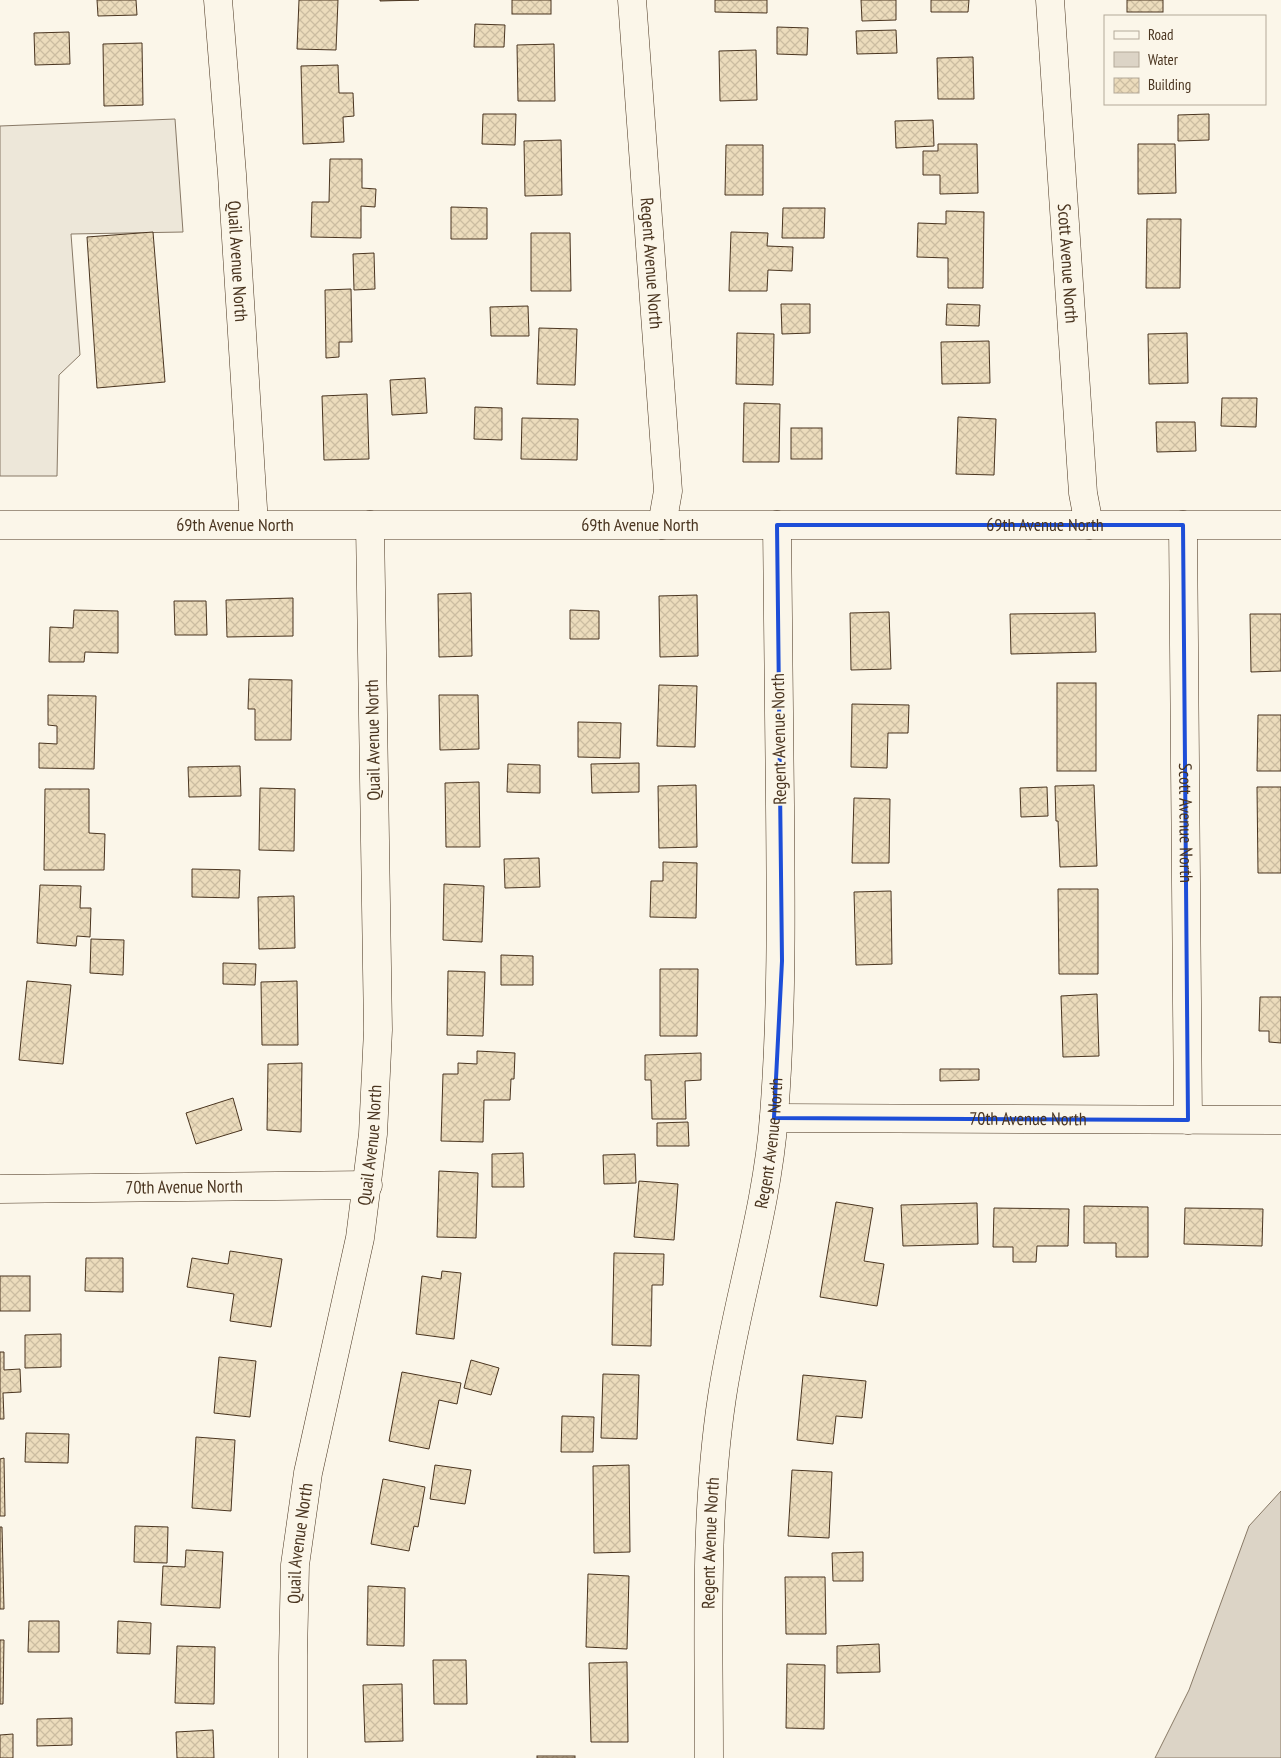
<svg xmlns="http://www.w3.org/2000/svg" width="1281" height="1758" font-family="'PT Sans Narrow',sans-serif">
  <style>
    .parking { fill: #ede7d9; stroke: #887966 }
    .water { fill: #dcd4c6; stroke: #887966 }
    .building { fill: url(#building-cross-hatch); stroke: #4a3520 }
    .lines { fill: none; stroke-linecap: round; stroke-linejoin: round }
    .minor-casing { stroke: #4a3520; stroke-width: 29 }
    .minor { stroke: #fbf6e9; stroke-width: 28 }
    .marked { fill: none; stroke: #1d4ed8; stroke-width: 4; stroke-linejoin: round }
    .labels { text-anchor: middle; stroke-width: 4; stroke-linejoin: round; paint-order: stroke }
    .street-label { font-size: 18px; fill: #4a3520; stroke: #fbf6e9 }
  </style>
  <defs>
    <pattern id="building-cross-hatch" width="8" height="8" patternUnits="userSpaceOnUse" patternTransform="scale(1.25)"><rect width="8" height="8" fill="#ecdcbc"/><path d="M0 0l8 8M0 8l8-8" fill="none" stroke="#ccbda1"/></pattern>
  </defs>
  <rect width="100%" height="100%" fill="#fbf6e9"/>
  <!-- parking -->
  <polygon class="parking" points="175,119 183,232 71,234 80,355 59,375 57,476 0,476 0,126"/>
  <!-- water -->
  <polygon class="water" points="1281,1491 1281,1758 1155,1758 1189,1690 1249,1526"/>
  <!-- building -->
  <g class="building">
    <polygon points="97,0 136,0 137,15 98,16"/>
    <polygon points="299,0 338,0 336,50 297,49"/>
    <polygon points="380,0 419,0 380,1"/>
    <rect x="512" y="0" width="39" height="14"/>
    <polygon points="715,0 767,0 767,13 715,12"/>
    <polygon points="861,0 896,0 896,20 862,21"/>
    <polygon points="931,0 969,0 968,12 931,12"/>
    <rect x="1127" y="0" width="36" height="12"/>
    <polygon points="475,24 505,25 504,47 474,47"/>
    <polygon points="777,27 808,28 807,55 777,54"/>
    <polygon points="896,30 897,53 857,54 856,31"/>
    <polygon points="69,32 70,64 35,65 34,33"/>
    <polygon points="142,43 143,105 104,106 103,44"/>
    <polygon points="554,44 555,101 518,101 517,45"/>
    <polygon points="756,50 757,100 720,101 719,51"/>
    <polygon points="973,57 974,99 938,99 937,58"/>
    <polygon points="338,65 339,93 353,93 354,116 343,117 344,142 303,144 301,66"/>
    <polygon points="483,114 516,114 515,145 482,144"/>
    <polygon points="1209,114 1209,140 1178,141 1178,115"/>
    <polygon points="933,120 934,146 896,148 895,121"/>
    <polygon points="561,140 562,195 525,196 524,141"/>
    <polygon points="938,144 977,144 978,193 940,194 940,175 923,175 923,151 938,151"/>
    <polygon points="1138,144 1175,144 1176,193 1138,194"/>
    <polygon points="726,145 763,145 763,195 725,195"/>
    <polygon points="330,159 362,159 362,188 376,189 375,207 361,206 361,238 311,237 312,202 329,202"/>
    <polygon points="451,207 487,208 487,239 451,239"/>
    <polygon points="783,208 825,208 824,238 782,238"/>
    <polygon points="946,211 984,212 983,288 948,288 948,258 917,257 918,223 946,224"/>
    <polygon points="1147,219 1181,219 1180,288 1146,288"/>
    <polygon points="153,232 165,382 97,388 87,237"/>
    <polygon points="731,232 768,233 767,246 793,247 792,271 768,270 767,291 729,291"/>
    <polygon points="531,233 570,233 571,291 531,291"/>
    <polygon points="374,253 375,289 354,290 353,254"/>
    <polygon points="351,289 352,342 339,342 339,357 326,358 325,290"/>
    <polygon points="781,304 810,304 810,333 782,334"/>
    <polygon points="947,304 980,305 979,326 946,325"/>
    <polygon points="528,306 529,336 491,336 490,307"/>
    <polygon points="539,328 577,329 575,385 537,384"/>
    <polygon points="737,333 774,334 773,385 736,384"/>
    <polygon points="1187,333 1188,383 1149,384 1148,334"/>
    <polygon points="989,341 990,383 942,384 941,342"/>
    <polygon points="425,378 427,413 392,415 390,380"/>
    <polygon points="367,394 369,459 324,460 322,396"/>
    <polygon points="1222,398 1257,398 1256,427 1221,426"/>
    <polygon points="744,403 780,404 779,462 743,462"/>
    <polygon points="475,407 502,408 502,440 474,439"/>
    <polygon points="958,417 996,419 994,475 956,474"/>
    <polygon points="522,418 578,419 577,460 521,459"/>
    <polygon points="1156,422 1195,422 1196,451 1157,452"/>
    <rect x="791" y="428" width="31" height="31"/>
    <polygon points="471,593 472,656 439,657 438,594"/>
    <polygon points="697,595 698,656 660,657 659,596"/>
    <polygon points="293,598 293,636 227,637 226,600"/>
    <polygon points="174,601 206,601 207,635 175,635"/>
    <polygon points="74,610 118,611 118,653 85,652 84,662 49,662 50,627 73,628"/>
    <polygon points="570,610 599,611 599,639 570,639"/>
    <polygon points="889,612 891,669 851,670 850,613"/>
    <polygon points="1095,613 1096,652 1011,654 1010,614"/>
    <polygon points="1250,614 1281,614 1281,671 1251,672"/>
    <polygon points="249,679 292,680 291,740 255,740 255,709 248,709"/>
    <rect x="1057" y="683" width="39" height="88"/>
    <polygon points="659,685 697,686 695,747 657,746"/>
    <polygon points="48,695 96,696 94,769 39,768 39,743 57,744 57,726 48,725"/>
    <polygon points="439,695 478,695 479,749 440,750"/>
    <polygon points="852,704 909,705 908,733 888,733 887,768 851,767"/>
    <polygon points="1258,715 1281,715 1281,771 1257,771"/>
    <polygon points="578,722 621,723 620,758 578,757"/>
    <polygon points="639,763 639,792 592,793 591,764"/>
    <polygon points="508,764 540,765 540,793 507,792"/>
    <polygon points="240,766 241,796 189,797 188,767"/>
    <polygon points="479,782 480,847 446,847 445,783"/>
    <polygon points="696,785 697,847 659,848 658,786"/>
    <polygon points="1094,785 1097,866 1060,867 1058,821 1056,821 1055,786"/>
    <polygon points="1047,787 1048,816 1021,817 1020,788"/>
    <polygon points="1257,787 1281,787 1281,873 1258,873"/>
    <polygon points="260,788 295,789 294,851 259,850"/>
    <polygon points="45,789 89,789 89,833 105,834 104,870 44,870"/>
    <polygon points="854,798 890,799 889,863 852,863"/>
    <polygon points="539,858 540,887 505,888 504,859"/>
    <polygon points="663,862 697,863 696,918 650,917 651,881 663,881"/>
    <polygon points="192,869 240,870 239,898 192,897"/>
    <polygon points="444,884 484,886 482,942 443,940"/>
    <polygon points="40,885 81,886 80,908 91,908 90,937 77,936 76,946 37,943"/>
    <polygon points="1058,889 1098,889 1098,974 1059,974"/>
    <polygon points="891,891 892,964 856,965 854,892"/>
    <polygon points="294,896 295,948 259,949 258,897"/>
    <polygon points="91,939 124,940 123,975 90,973"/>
    <polygon points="501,955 533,956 533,985 501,985"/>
    <polygon points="223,963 256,964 255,985 223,984"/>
    <polygon points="660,969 698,969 697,1036 660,1036"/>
    <polygon points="448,971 485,972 483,1036 447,1035"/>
    <polygon points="27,981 71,985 63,1064 19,1060"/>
    <polygon points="297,981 298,1045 262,1045 261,982"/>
    <polygon points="1097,994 1099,1056 1063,1057 1061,996"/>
    <polygon points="1260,997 1281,997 1281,1043 1269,1042 1269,1031 1259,1031"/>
    <polygon points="477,1051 515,1053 514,1079 511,1079 510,1100 484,1100 483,1142 441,1141 443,1074 458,1074 458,1063 477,1064"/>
    <polygon points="701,1053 701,1080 685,1081 686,1119 652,1119 651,1080 645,1080 645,1055"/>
    <polygon points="302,1063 301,1132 267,1130 268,1064"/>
    <polygon points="940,1069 979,1069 979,1080 940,1081"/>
    <polygon points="233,1098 242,1130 196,1144 186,1113"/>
    <polygon points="688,1122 689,1146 657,1146 657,1123"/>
    <polygon points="523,1153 524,1187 492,1187 492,1154"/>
    <polygon points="635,1154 636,1183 604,1184 603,1155"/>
    <polygon points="439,1171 478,1173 476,1238 437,1237"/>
    <polygon points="639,1181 678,1184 674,1240 634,1237"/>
    <polygon points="836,1202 873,1208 864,1261 884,1264 877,1306 820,1297"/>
    <polygon points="977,1203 978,1244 903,1246 901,1205"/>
    <polygon points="1084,1206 1148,1207 1148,1257 1116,1257 1116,1243 1084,1243"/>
    <polygon points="994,1208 1069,1209 1068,1246 1037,1246 1036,1262 1013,1262 1013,1247 993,1247"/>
    <polygon points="1185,1208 1263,1209 1262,1246 1184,1244"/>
    <polygon points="230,1251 282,1259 271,1327 230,1321 234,1294 187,1287 192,1258 228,1264"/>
    <polygon points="614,1253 664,1254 663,1285 652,1285 651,1346 612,1345"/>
    <polygon points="86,1258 123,1258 123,1292 85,1291"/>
    <polygon points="442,1271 461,1273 454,1339 416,1334 422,1276 441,1279"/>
    <rect x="0" y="1276" width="30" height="35"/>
    <polygon points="61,1334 61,1367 25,1368 25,1335"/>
    <polygon points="0,1352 4,1352 4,1370 20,1369 21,1392 3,1393 4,1419 0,1419"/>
    <polygon points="219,1357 256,1361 250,1417 214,1413"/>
    <polygon points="471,1360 499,1368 491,1395 464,1388"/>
    <polygon points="402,1372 461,1383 457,1404 439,1400 429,1449 389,1441"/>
    <polygon points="603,1374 639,1375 637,1439 601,1438"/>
    <polygon points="803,1375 866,1381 862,1418 836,1416 833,1444 797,1440"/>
    <polygon points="562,1416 594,1417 593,1452 561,1452"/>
    <polygon points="26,1433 69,1434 68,1463 25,1462"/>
    <polygon points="196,1437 235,1440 231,1511 192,1508"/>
    <polygon points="4,1458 5,1516 0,1516 0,1459"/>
    <polygon points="435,1465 471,1470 465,1504 430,1499"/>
    <polygon points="629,1465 630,1552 594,1553 593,1466"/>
    <polygon points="792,1470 832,1472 829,1538 788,1536"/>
    <polygon points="383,1479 425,1487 418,1527 414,1526 409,1551 371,1544"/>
    <polygon points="135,1526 168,1527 167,1563 134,1562"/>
    <polygon points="0,1527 2,1527 4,1609 0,1609"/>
    <polygon points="186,1550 223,1552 220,1608 161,1605 163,1566 185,1567"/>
    <polygon points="863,1552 863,1581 833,1581 832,1553"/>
    <polygon points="588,1574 629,1576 627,1649 586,1647"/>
    <polygon points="785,1577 825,1577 826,1634 786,1634"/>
    <polygon points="368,1586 405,1588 404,1646 367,1645"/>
    <polygon points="29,1621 59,1621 59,1652 28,1652"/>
    <polygon points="118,1621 151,1623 150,1654 117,1653"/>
    <polygon points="0,1640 4,1640 3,1704 0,1704"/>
    <polygon points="879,1644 880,1672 837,1673 837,1646"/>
    <polygon points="177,1646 215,1647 214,1704 175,1703"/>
    <polygon points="433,1660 466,1660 467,1704 434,1704"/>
    <polygon points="627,1662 628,1742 591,1742 589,1663"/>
    <polygon points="787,1664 825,1665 824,1729 786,1728"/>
    <polygon points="402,1684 403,1741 365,1742 363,1685"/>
    <polygon points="72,1718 72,1745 37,1746 37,1719"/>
    <polygon points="213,1730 214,1758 177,1758 176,1732"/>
    <polygon points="13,1734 13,1758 0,1758 0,1735"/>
    <rect x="537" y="1756" width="38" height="2"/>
  </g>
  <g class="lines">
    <!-- minor casing -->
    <g class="minor-casing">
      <g id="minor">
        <path id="s1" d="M218,0L232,174L254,524"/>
        <path id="s2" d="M632,0L668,491L662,525"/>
        <path id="s3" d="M1050,0L1083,493L1089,525"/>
        <path id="s4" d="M0,525H1281"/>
        <path id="s5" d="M1183,525L1188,1120"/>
        <path id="s6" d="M774,1118L1281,1120"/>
        <path id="s7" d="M0,1189L368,1185"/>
        <path id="s8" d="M293,1758V1656L295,1565L308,1473L360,1238L373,1134L378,1030L370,525"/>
        <path id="s9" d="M709,1758C709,1638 704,1516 722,1397C736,1303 767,1211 774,1116C782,1012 781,909 780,805C779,712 778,618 777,525"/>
      </g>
    </g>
    <!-- minor -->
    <use href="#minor" class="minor"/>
  </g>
  <!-- marked area -->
  <path class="marked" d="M777,525H1183L1188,1120L774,1118L782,961Z"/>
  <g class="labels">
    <!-- street labels -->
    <g class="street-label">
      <text dy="6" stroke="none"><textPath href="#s1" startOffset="262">Quail Avenue North</textPath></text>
      <text dy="6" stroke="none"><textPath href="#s2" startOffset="264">Regent Avenue North</textPath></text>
      <text dy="6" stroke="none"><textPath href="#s3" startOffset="264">Scott Avenue North</textPath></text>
      <text dy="6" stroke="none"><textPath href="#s4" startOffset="235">69th Avenue North</textPath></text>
      <text dy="6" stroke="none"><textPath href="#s4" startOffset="640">69th Avenue North</textPath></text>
      <text dy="6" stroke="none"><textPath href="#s4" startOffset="1045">69th Avenue North</textPath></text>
      <text transform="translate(779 739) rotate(-91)" y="6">Regent Avenue North</text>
      <text transform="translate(373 740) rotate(-91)" y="6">Quail Avenue North</text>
      <text dy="6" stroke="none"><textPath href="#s5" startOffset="298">Scott Avenue North</textPath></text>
      <text dy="6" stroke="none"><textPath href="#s6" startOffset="254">70th Avenue North</textPath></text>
      <text dy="6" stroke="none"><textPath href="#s9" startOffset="620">Regent Avenue North</textPath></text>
      <text dy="6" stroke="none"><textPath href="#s8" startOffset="620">Quail Avenue North</textPath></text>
      <text dy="6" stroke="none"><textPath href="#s7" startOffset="184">70th Avenue North</textPath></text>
      <text dy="6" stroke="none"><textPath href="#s8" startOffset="215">Quail Avenue North</textPath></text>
      <text dy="6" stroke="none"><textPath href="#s9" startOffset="215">Regent Avenue North</textPath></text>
    </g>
  </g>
  <!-- legend -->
  <rect x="1104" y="15" width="162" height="90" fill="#fbf6e9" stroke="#b4a999"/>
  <rect x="1114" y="31" width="25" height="8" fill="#fbf6e9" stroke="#b4a999"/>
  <text x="1148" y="40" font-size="15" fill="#4a3520">Road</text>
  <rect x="1114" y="52" width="25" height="15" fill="#dcd4c6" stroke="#b4a999"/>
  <text x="1148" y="65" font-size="15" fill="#4a3520">Water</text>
  <rect x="1114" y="78" width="25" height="15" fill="url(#building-cross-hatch)" stroke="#b4a999"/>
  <text x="1148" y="90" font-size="15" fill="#4a3520">Building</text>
</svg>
